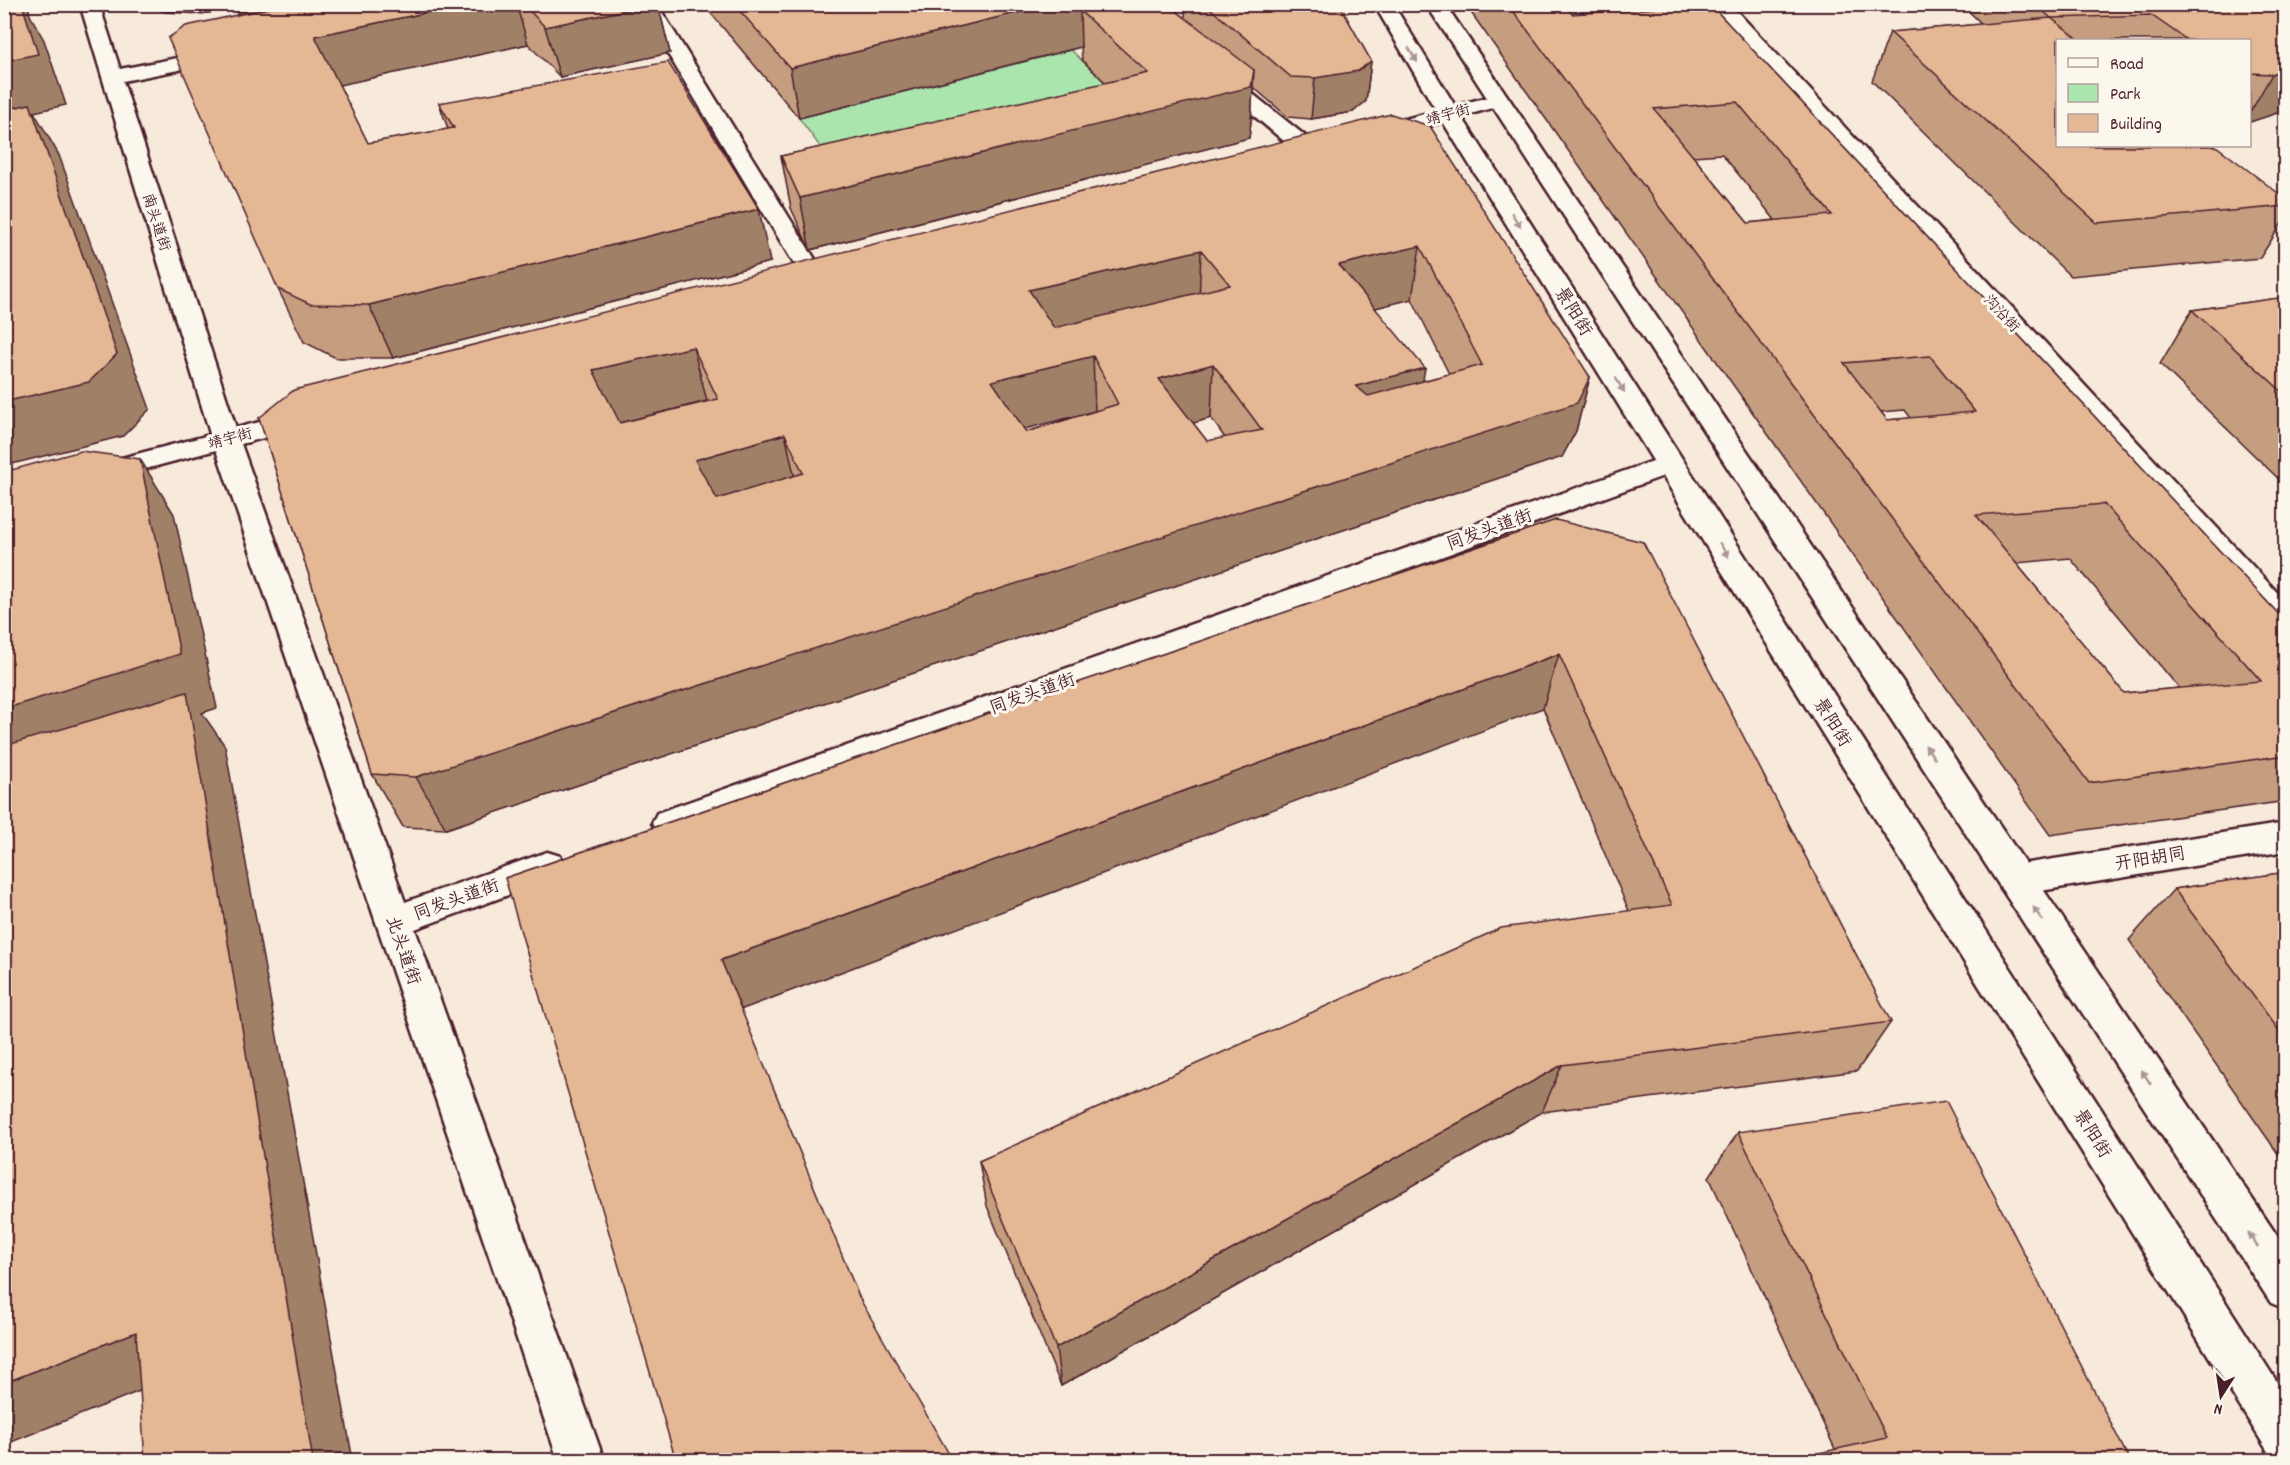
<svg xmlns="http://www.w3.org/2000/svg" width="2290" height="1465" font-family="Dekko,'LXGW WenKai TC',sans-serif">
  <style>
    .green { fill: #a9e5ac; stroke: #7a826c; stroke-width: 1.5 }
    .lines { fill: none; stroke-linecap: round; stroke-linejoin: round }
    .street-casing { stroke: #4a1f2b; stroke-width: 5 }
    .secondary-casing { stroke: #4a1f2b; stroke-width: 5 }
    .primary-casing { stroke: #4a1f2b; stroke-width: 5 }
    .street { fill: #fbf7ec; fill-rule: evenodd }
    .secondary { fill: #fbf7ec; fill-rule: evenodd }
    .primary { fill: #fbf7ec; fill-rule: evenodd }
    .wall { fill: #c59e80; stroke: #4a1f2b; stroke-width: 1.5; fill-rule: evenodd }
    .shaded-wall { fill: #a08168; stroke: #4a1f2b; stroke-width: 1.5 }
    .building { fill: #e5b895; stroke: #4a1f2b; stroke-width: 1.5; fill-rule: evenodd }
    .oneway { fill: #ab9695 }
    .labels { text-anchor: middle; stroke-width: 6; stroke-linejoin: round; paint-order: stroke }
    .far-street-label { font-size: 15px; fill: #4a1f2b; stroke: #fbf7ec }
    .street-label { font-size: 18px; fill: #4a1f2b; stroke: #fbf7ec }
  </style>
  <rect width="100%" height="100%" fill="#f7eadb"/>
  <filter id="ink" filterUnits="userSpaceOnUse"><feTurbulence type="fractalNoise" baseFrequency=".0167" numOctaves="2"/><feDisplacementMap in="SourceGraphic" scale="12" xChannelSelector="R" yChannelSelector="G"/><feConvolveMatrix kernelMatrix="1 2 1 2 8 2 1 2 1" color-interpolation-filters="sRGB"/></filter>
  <g filter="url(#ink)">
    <!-- green -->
    <polygon class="green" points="1071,50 1148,124 854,193 799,118"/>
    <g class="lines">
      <!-- street casing -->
      <g class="street-casing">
        <g id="street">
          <polygon points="80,4 99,4 120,69 224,49 231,51 234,55 231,59 224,61 123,81 240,440 236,446 226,449 216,446 212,440"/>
          <polygon points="638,4 657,4 826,277 823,282 814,284 805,282 802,277"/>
          <polygon points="1217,69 1224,71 1319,147 1322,152 1319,157 1303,157 1210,79 1207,75 1210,71"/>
          <polygon points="2286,823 2286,851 2015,895 2002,890 1997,880 2002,870 2015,865"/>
        </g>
      </g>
      <!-- secondary casing -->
      <g class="secondary-casing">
        <g id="secondary">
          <polygon points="1710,4 1730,4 2286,602 2286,633 2275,630"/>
          <polygon points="1499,94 1506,96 1510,100 1506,104 1376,141 1368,139 1365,134 1368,129"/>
          <polygon points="305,410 315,412 319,418 315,424 241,444 405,902 547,852 560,856 565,866 560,876 415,929 604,1460 558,1460 216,450 97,482 87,479 83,473 87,467"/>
          <polygon points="1670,455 1680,458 1684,464 1680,470 681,833 669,837 657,833 652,823 657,813"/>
        </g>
      </g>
      <!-- primary casing -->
      <g class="primary-casing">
        <g id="primary">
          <polygon points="1374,4 1393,4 1460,114 2286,1396 2286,1460 2270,1455 1438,114"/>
          <polygon points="1426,4 1445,4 2286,1249 2286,1309 2271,1303"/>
        </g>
      </g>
      <!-- street -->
      <use href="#street" class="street"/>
      <!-- secondary -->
      <use href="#secondary" class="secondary"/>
      <!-- primary -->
      <use href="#primary" class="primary"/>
    </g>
    <!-- wall -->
    <g class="wall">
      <polygon points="139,4 658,4 670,53 560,77 528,44 339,85 368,143 448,129 439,103 770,262 393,358 336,358 304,342 278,289 238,15 235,9 200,14 166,12"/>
      <polygon points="703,4 1167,4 1185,18 1185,4 1339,4 1371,61 1366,101 1353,112 1311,119 1288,117 1253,87 1251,121 1249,138 810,250 791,208 781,156 1106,83 1082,60 1081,47 799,118"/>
      <path d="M1465,4H1565L1572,14L1606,11L1600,4H1710L2286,622V801L2050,835ZM1722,154L1775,220L1748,223L1693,156ZM1905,410L1911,418L1887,420L1881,412ZM2070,558L2179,688L2124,693L2016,563Z"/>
      <polygon points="1961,4 2286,4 2286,111 2283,111 2250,122 2250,40 2058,40 2286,199 2286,217 2260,258 2070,276 1872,81 1890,32 1982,24"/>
      <path d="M1391,114L1590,377L1576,431L1562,457L446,829L403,827L372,774L259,418ZM1412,299L1449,374L1422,381L1375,308ZM707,401L708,402L620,423ZM1095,411L1026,432L1024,429ZM1211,418L1225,438L1207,441L1193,423Z"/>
      <polygon points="2286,297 2286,486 2160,364 2192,310"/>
      <polygon points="1556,520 1891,1022 1857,1071 1542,1112 1061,1386 987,1206 979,1161 1629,911 1543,708 505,878"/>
      <polygon points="2286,872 2286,1165 2129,940 2174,889"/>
      <polygon points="1738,1132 2130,1461 1835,1449 1709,1177"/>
    </g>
    <!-- shaded-wall -->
    <g class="shaded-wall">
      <polygon points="4,4 28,4 30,15 44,40 66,105 34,112 59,155 150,409 123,436 4,466"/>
      <polygon points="196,4 233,4 235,9 200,14"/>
      <polygon points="234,4 423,4 251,42"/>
      <polygon points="467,4 516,4 528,44 335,86 315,36"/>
      <polygon points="654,4 658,4 670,53 560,77 545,27"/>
      <polygon points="1053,4 1135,4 1080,11 1081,47 799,118 790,68"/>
      <polygon points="1371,61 1366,101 1353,112 1311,119 1315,78"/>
      <polygon points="2286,69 2286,106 2283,111 2250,122 2250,113 2272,74"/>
      <polygon points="1254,70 1251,121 1249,138 810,250 800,198"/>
      <polygon points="759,209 770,262 393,358 369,305"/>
      <polygon points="1420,246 1412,299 1334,318 1339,265"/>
      <polygon points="1201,250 1199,304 1033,344 1029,290"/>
      <polygon points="693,347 707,401 611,425 593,370"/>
      <polygon points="1093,356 1095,411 997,436 992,381"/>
      <polygon points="1213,364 1211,418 1159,433 1159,379"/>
      <polygon points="1425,368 1416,422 1350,440 1356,386"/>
      <polygon points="1590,377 1576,431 1562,457 446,829 416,777"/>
      <polygon points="785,434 797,488 710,515 695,460"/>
      <polygon points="140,459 174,514 217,708 202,713 225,746 353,1461 313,1461 4,777 4,709"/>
      <polygon points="1559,654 1543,708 740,1010 721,960"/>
      <polygon points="1562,1065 1542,1112 1061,1386 1056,1348"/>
      <polygon points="136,1332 190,1371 4,1445 4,1383"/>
    </g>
    <!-- building -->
    <g class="building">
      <polygon points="4,4 22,4 38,54 4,61"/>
      <polygon points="288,4 467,4 315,36 368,143 454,128 439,103 668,62 759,209 369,305 310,304 278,289 168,38 186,26"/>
      <polygon points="523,4 654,4 545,27"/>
      <polygon points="734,4 1053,4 790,68"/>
      <polygon points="1104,4 1167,4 1254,70 1251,87 800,198 781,156 1148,73 1080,11"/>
      <polygon points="1205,4 1339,4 1371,61 1358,71 1315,78 1291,77"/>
      <path d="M1508,4H1565L1572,14L1655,8L1652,4H1710L2286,622V755L2089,783ZM1737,102L1832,215L1748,223L1654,109ZM1930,356L1975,412L1887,420L1844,363ZM2104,504L2261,681L2124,693L1976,515Z"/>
      <polygon points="2035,4 2286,4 2286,69 2272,74 2250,73 2250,40 2187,40 2151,15 2051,18"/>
      <polygon points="2051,18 2080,40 2058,40 2058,146 2216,146 2286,199 2286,206 2097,223 1890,32"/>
      <polygon points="30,104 117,354 89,382 4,402 4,110"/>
      <path d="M1391,114L1430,126L1590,377L1577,403L416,777L372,774L259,418L294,390ZM1420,246L1482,365L1368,396L1356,386L1425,368L1339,265ZM1201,250L1230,285L1054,328L1029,290ZM693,347L718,399L620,423L593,370ZM1093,356L1118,404L1026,432L992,381ZM1213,364L1262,430L1207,441L1159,379ZM785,434L803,473L717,499L695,460Z"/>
      <polygon points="2286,297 2286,395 2192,310"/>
      <polygon points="81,451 140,459 180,654 4,709 4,472"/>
      <polygon points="1556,520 1643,542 1891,1022 1562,1065 1056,1348 979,1161 1501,928 1672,905 1559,654 721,960 860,1299 953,1461 676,1461 505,878"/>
      <polygon points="187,692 313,1461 145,1461 136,1332 4,1383 4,746"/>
      <polygon points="2286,872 2286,1040 2174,889"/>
      <polygon points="1946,1101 2130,1461 1783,1461 1887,1438 1738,1132"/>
    </g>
    <!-- one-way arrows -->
    <defs><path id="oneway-solid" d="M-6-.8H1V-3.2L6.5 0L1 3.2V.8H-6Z" transform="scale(1.5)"/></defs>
    <g class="oneway">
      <use href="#oneway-solid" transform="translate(1413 55) rotate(59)"/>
      <use href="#oneway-solid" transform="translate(1516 220) rotate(58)"/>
      <use href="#oneway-solid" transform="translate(1620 385) rotate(58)"/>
      <use href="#oneway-solid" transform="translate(1724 550) rotate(58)"/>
      <use href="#oneway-solid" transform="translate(1930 752) rotate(-124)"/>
      <use href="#oneway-solid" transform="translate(2038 914) rotate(-124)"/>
      <use href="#oneway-solid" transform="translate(2146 1077) rotate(-124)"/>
      <use href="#oneway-solid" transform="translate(2253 1240) rotate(-124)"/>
    </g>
  </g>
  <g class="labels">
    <!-- far-street labels -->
    <g class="far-street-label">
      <text transform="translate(1448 114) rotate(-15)" y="5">靖宇街</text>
      <text transform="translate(157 222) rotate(72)" y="5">南头道街</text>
      <text transform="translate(2002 313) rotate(47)" y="5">沟沿街</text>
      <text transform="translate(230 438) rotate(-15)" y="5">靖宇街</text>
    </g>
    <!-- street labels -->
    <g class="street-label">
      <text transform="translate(1574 311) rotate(58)" y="6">景阳街</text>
      <text transform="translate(1489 529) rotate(-20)" y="6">同发头道街</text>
      <text transform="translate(1032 693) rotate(-20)" y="6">同发头道街</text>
      <text transform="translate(1833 722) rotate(58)" y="6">景阳街</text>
      <text transform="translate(2150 858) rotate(-9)" y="6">开阳胡同</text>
      <text transform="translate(456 899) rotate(-20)" y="6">同发头道街</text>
      <text transform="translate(404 950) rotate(71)" y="6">北头道街</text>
      <text transform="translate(2093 1133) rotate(58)" y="6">景阳街</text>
    </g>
  </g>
  <!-- margin -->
  <rect width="2290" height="1465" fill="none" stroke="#fbf7ec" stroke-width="24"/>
  <rect x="12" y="12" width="2266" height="1441" fill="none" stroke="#4a1f2b" stroke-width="2" filter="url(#ink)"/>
  <!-- legend -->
  <rect x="2056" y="39" width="195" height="108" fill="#fbf7ec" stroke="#b4a19f" stroke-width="1.5"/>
  <rect x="2068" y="58" width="30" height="9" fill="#fbf7ec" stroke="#b4a19f" stroke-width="1.5"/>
  <text x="2110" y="69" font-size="18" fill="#4a1f2b">Road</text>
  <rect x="2068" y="84" width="30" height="18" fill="#a9e5ac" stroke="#b4a19f" stroke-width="1.5"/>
  <text x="2110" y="99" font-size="18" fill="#4a1f2b">Park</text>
  <rect x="2068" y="114" width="30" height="18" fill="#e5b895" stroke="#b4a19f" stroke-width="1.5"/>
  <text x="2110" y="129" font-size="18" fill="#4a1f2b">Building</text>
  <!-- north arrow -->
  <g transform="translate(2221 1396) rotate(192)" stroke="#fbf7ec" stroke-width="4.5" paint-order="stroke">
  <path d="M0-4.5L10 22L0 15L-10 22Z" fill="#4a1f2b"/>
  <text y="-9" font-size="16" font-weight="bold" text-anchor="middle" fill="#4a1f2b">N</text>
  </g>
</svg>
